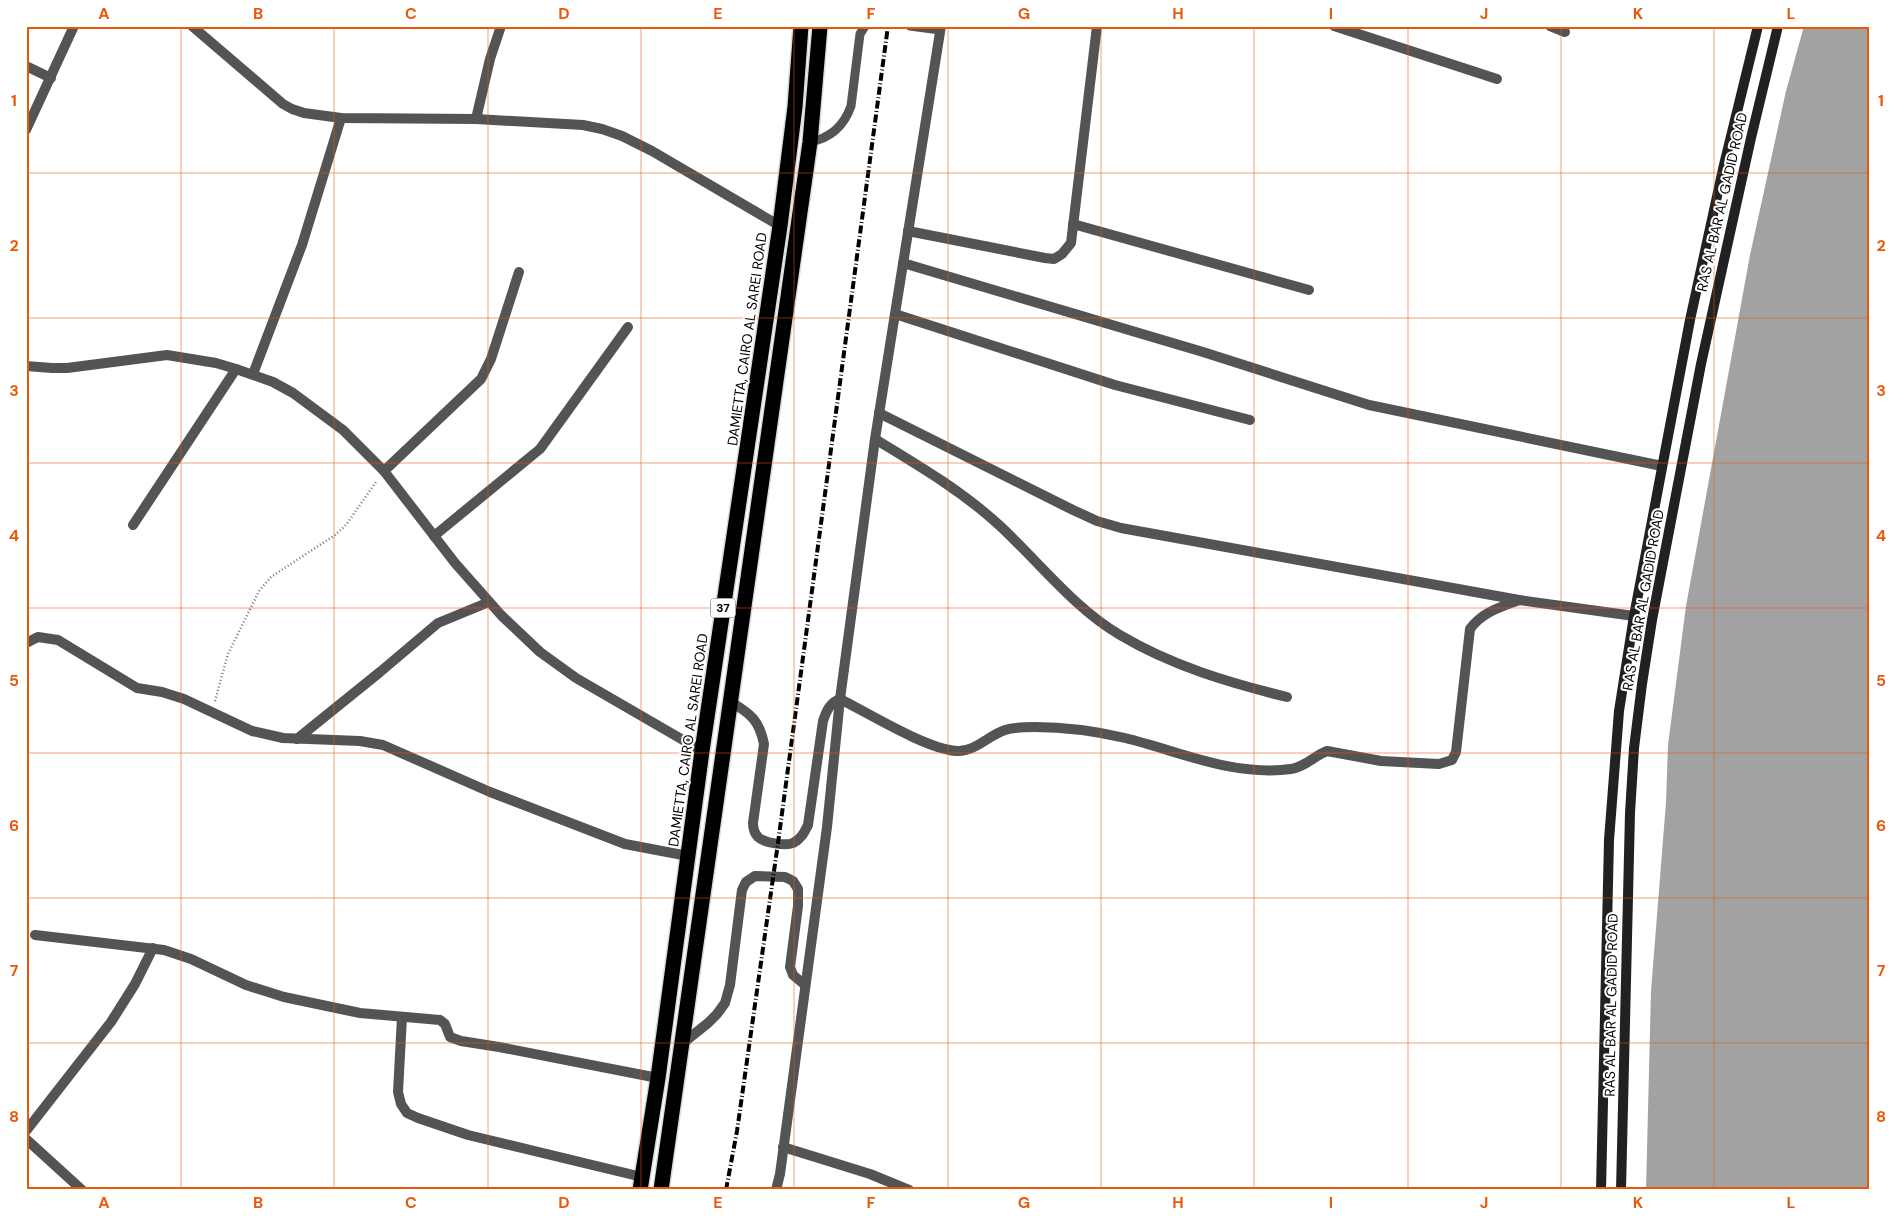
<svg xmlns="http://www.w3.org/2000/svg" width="1895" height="1216" font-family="'DM Sans',sans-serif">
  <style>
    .water { fill: #a2a2a2 }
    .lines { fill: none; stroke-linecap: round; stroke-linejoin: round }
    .highway-casing { stroke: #dbdbdb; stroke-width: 18 }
    .path { stroke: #767676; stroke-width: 2.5; stroke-dasharray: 1 2.5; stroke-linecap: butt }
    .lane { stroke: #545454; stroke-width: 9 }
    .street { stroke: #545454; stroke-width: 10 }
    .secondary { stroke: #212121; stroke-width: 10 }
    .highway { stroke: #000; stroke-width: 15 }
    .rail { stroke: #000; stroke-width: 4; stroke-dasharray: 8 2.5 1 2.5; stroke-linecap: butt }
    .grid { fill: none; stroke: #e8590c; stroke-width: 1; stroke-opacity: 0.55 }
    .labels { text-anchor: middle; stroke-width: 4; stroke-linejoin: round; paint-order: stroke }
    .shield { fill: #fff; stroke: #4c4c4c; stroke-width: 1 }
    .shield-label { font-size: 12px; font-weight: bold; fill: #000 }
    .street-label { font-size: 14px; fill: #000; stroke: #fff }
    .neatline { fill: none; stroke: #e8590c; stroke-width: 2 }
    .grid-label { font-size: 16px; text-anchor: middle; font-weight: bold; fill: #e8590c }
  </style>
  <rect width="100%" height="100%" fill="#fff"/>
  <!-- water -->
  <polygon class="water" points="1804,26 1869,26 1869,1190 1646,1190 1651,991 1666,802 1668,745 1686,606 1750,255 1786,91"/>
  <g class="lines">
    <!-- highway casing -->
    <g class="highway-casing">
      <g id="highway">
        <polyline points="640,1190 658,1078 702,751 780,226 795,107 801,26"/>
        <polyline points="661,1190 810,142 820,26"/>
      </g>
    </g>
    <!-- path -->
    <polyline class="path" points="215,701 228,654 259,591 271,577 335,535 346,525 376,482"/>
    <!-- lane -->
    <g class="lane">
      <polyline points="910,26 940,30"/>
      <path d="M810,142C831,138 844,126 851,106L860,34L865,26"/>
    </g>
    <!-- street -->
    <g class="street">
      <polyline points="192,26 283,104 292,109 304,113 341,118 476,119 583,125 602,129 622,136 652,151 780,226"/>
      <polyline points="1334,26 1497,79"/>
      <polyline points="1550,26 1565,32"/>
      <polyline points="26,66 51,78"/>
      <polyline points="476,119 490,59 501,26"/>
      <polyline points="26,130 74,26"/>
      <polyline points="1073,224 1309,290"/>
      <polyline points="908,231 1045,258 1054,259 1062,254 1071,243 1097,26"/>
      <polyline points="903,263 1203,352 1369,405 1662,466"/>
      <polyline points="895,314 1115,385 1250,420"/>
      <polyline points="26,366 52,368 67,368 167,355 216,363 236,369 273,382 293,393 343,430 384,471 455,563 501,615 540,652 576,678 702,751"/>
      <polyline points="253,374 302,245 341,118"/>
      <polyline points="879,413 1073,510 1097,521 1121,528 1519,600 1634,616"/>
      <path d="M875,439C918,465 962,491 999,525C1039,562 1074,608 1120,635C1172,666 1230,683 1287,697"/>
      <polyline points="384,471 481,379 491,359 519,272"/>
      <polyline points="133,525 236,369"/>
      <polyline points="434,536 540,449 628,327"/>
      <polyline points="26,643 38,637 58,640 137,688 162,692 184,699 252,731 283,738 360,741 383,745 490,792 625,844 688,856"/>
      <path d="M731,702C751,714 759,720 764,744L753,823C753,828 754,833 758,837C764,843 786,846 793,843C801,839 804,833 808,825L823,721C826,712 830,702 840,699C870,714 926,749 957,751C975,752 989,735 1005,730C1014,727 1025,727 1035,727C1065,727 1095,731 1125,738C1179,751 1233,777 1291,769C1305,767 1314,756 1327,751L1381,761L1439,764L1452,760L1456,752L1470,629C1482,612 1501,607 1519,600"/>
      <polyline points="297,739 380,672 438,623 489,602"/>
      <polyline points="35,935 164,950 191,959 246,985 284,997 360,1013 440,1020 445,1024 450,1037 461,1041 499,1047 658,1078"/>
      <polyline points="402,1017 398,1092 401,1104 407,1113 418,1118 468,1135 642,1177"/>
      <polyline points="683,1043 708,1023 717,1014 725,1003 730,985 742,890 746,882 755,876 785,877 793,881 798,889 798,906 790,967 793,975 805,985"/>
      <polyline points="26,1131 111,1022 135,984 153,948"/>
      <polyline points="26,1139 82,1190"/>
      <polyline points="783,1147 870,1174 909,1190"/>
      <polyline points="776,1190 780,1174 827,827 840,699 875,439 941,26"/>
    </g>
    <!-- secondary -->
    <g class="secondary">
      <polyline points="1601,1190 1609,840 1619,711 1634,616 1690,320 1723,169 1758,26"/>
      <polyline points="1621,1190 1630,813 1634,748 1642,684 1652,620 1701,364 1751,138 1778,26"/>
    </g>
    <!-- highway -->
    <use href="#highway" class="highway"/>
    <!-- rail -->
    <polyline class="rail" points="726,1190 737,1131 778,843 888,26"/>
  </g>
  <!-- grid -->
  <path class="grid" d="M181,26V1190M334,26V1190M488,26V1190M641,26V1190M794,26V1190M948,26V1190M1101,26V1190M1254,26V1190M1408,26V1190M1561,26V1190M1714,26V1190M26,173H1869M26,318H1869M26,463H1869M26,608H1869M26,753H1869M26,898H1869M26,1043H1869"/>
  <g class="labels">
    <!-- shield labels -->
    <rect class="shield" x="710.5" y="598.5" width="25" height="19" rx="4"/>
    <g class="shield-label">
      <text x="723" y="612">37</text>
    </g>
    <!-- street labels -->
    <g class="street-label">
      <text transform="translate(1722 202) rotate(-77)" y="5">RAS AL BAR AL GADID ROAD</text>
      <text transform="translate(747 339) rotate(-82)" y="5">DAMIETTA, CAIRO AL SAREI ROAD</text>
      <text transform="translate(1643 600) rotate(-80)" y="5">RAS AL BAR AL GADID ROAD</text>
      <text transform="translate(688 740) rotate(-82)" y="5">DAMIETTA, CAIRO AL SAREI ROAD</text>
      <text transform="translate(1611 1005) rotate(-89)" y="5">RAS AL BAR AL GADID ROAD</text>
    </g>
  </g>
  <!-- border -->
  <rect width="1895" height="1216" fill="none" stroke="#ffffff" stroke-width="55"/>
  <rect x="28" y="28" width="1840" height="1160" class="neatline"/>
  <g class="grid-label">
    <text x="104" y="19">A</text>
    <text x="258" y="19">B</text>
    <text x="411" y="19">C</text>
    <text x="564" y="19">D</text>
    <text x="718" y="19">E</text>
    <text x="871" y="19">F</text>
    <text x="1024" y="19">G</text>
    <text x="1178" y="19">H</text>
    <text x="1331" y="19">I</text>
    <text x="1484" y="19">J</text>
    <text x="1638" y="19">K</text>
    <text x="1791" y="19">L</text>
    <text x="14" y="106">1</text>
    <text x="1881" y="106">1</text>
    <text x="14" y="251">2</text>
    <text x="1881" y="251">2</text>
    <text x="14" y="396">3</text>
    <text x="1881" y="396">3</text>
    <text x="14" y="541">4</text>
    <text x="1881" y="541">4</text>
    <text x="14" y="686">5</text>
    <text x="1881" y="686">5</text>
    <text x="14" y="831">6</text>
    <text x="1881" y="831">6</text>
    <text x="14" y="976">7</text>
    <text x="1881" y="976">7</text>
    <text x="14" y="1122">8</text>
    <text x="1881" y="1122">8</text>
    <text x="104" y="1208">A</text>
    <text x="258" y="1208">B</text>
    <text x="411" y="1208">C</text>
    <text x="564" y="1208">D</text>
    <text x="718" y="1208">E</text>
    <text x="871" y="1208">F</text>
    <text x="1024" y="1208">G</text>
    <text x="1178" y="1208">H</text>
    <text x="1331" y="1208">I</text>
    <text x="1484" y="1208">J</text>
    <text x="1638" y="1208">K</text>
    <text x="1791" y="1208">L</text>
  </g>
</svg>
